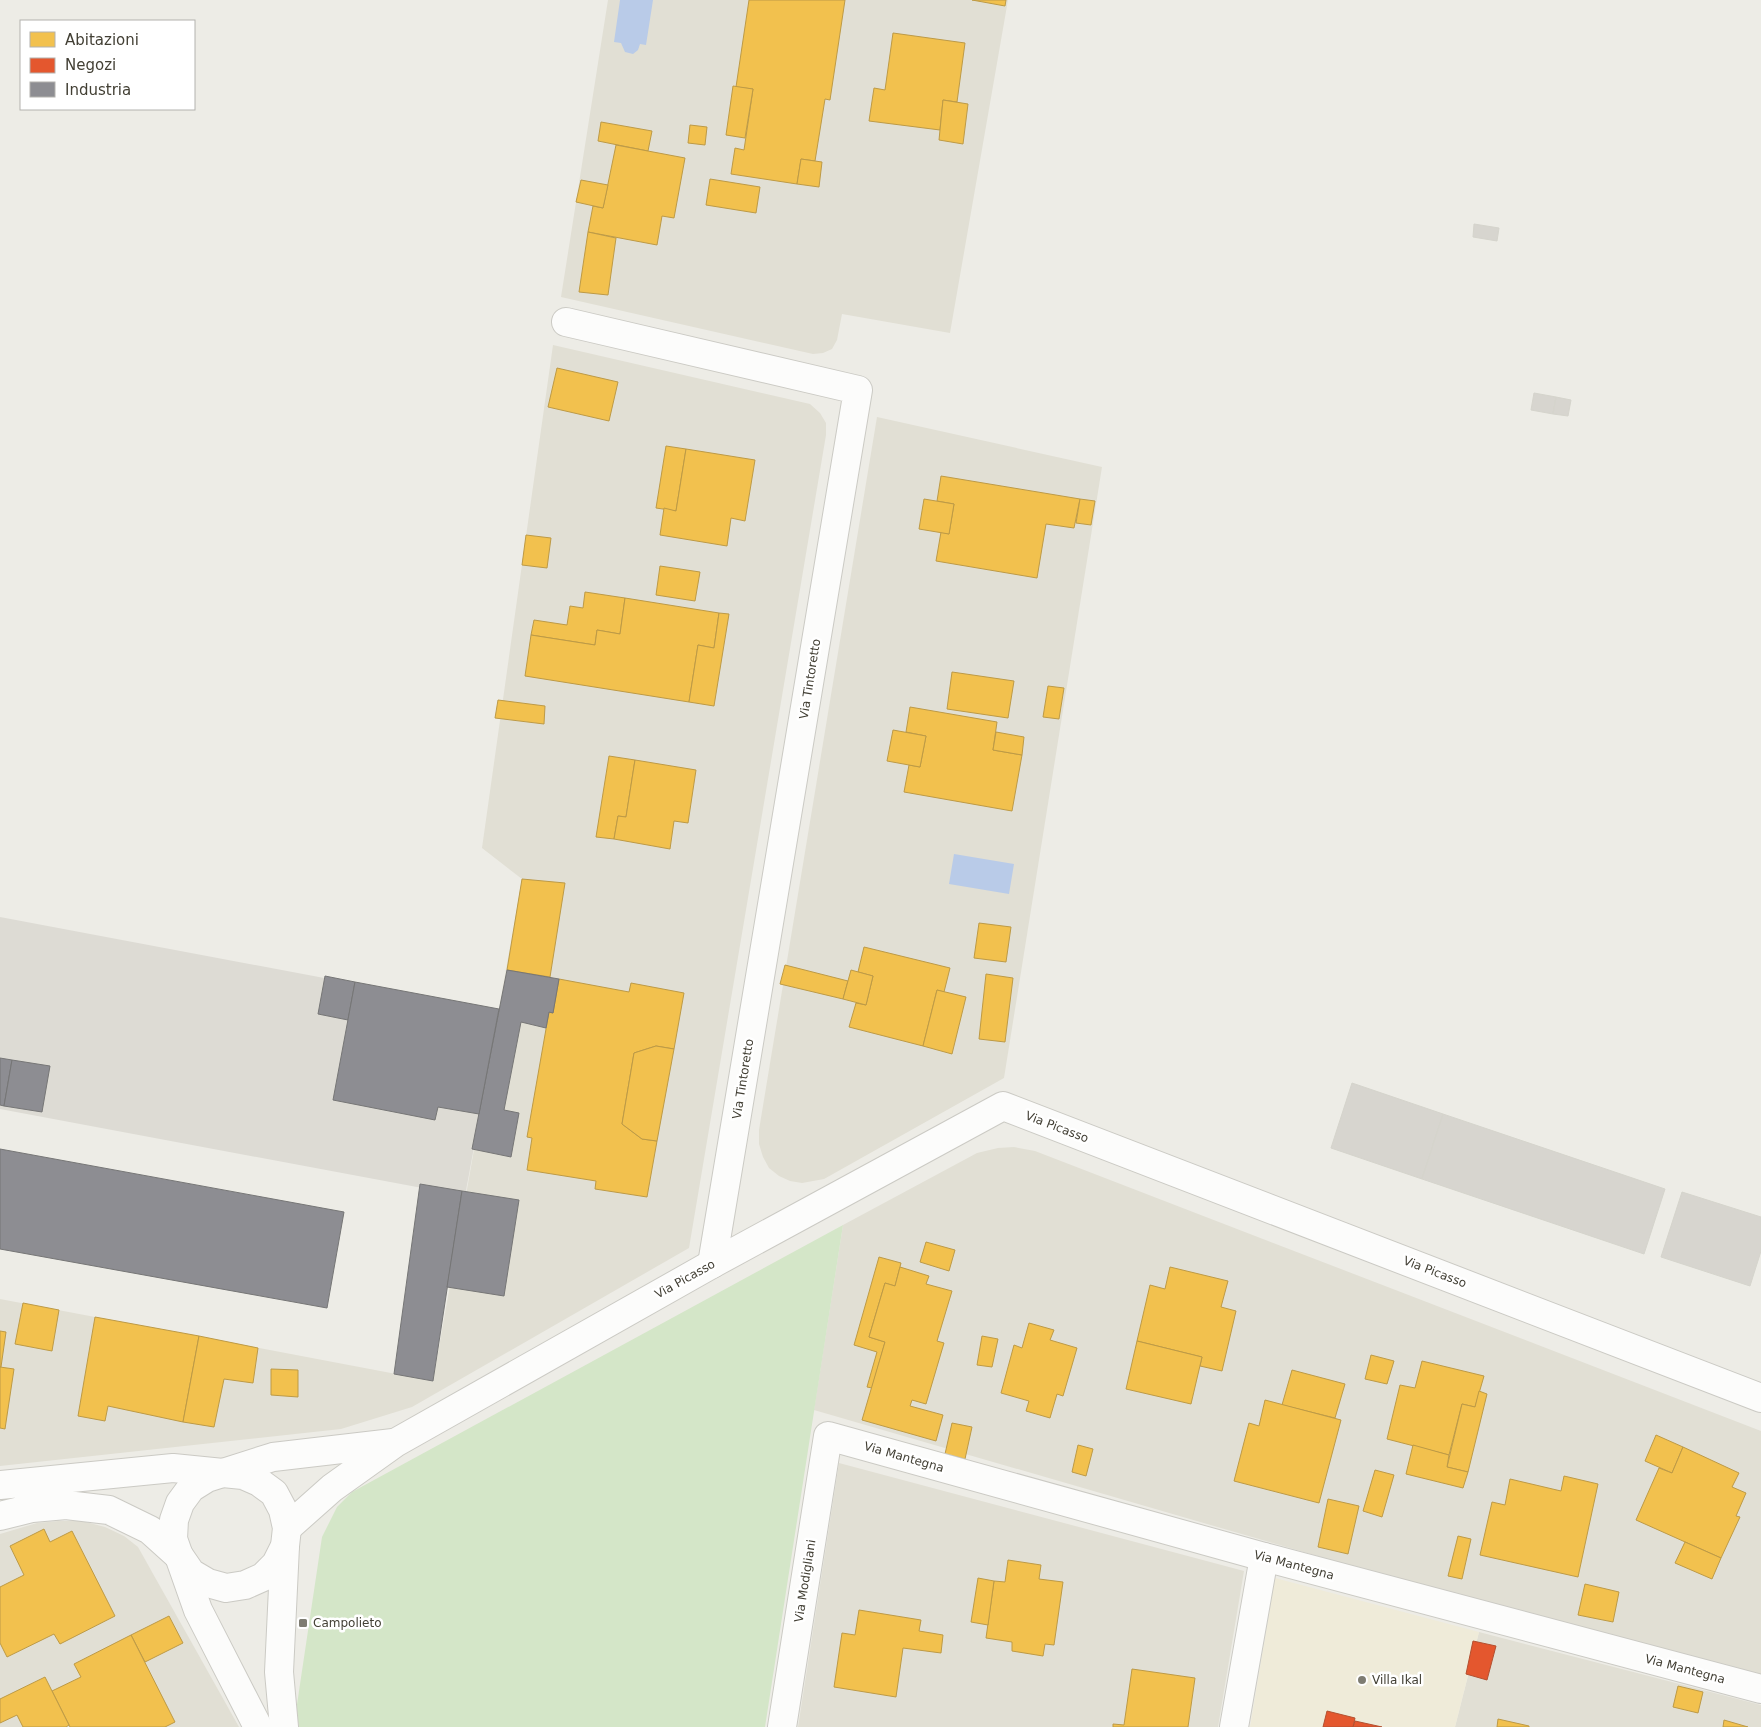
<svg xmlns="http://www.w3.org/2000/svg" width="1761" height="1727" font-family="'DejaVu Sans',sans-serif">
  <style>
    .residential { fill: #e1dfd4 }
    .commercial { fill: #efebd9 }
    .industrial { fill: #dddbd4 }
    .green { fill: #d4e6c8 }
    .water { fill: #b9cbe8 }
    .homes { fill: #f2c14e; stroke: #bd9a46 }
    .shops { fill: #e4572e; stroke: #b35030 }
    .industry { fill: #8d8d92; stroke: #767676 }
    .building { fill: #d7d5cf; stroke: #d5d4cc }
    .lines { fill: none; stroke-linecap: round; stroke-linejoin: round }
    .minor-casing { stroke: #cbcac4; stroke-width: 30 }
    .minor { stroke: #fcfcfb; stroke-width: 28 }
    .poi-dot { fill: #7e7c72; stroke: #fff; stroke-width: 2 }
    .labels { text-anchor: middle; stroke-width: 5; stroke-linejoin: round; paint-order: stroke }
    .street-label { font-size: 12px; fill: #423f34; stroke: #fff }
    .poi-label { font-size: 12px; fill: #423f34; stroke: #fff; text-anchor: start }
  </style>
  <rect width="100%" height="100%" fill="#edece6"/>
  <!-- residential -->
  <g class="residential">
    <polygon points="608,0 1008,0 950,333 842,314 837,340 832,349 823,353 813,354 561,297"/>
    <polygon points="553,345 810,404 820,413 826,423 826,435 689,1248 412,1407 341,1429 0,1466 0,1299 433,1381 522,879 482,848"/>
    <polygon points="877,417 1102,467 1004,1078 824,1179 802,1183 790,1181 779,1176 769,1168 763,1157 759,1144 759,1130"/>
    <polygon points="1014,1147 1035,1151 1761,1431 1761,1674 1376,1573 814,1410 843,1225 977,1153 998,1148"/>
    <polygon points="839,1463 1244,1571 1218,1727 798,1727"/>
    <polygon points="58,1521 82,1521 105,1527 124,1536 138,1547 239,1727 0,1727 0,1534 37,1523"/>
    <polygon points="1479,1632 1761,1705 1761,1727 1455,1727"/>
  </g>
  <!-- commercial -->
  <polygon class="commercial" points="1275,1578 1479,1632 1455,1727 1250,1727"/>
  <!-- industrial -->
  <polygon class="industrial" points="0,917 499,1011 465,1196 0,1109"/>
  <!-- green -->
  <polygon class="green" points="843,1225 765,1727 299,1727 296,1711 322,1537 337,1507 352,1492"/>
  <!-- water -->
  <g class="water">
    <polygon points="620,0 653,0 646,45 640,44 638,50 633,54 625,52 621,43 614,42"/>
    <polygon points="954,854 1014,864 1009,894 949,884"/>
  </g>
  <!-- homes -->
  <g class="homes">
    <polygon points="749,0 845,0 830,100 825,99 815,161 801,159 797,184 731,174 735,148 744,150 753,89 736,87"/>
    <polygon points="972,0 1006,0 1005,6"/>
    <polygon points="893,33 965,43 957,102 943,100 940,130 869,121 874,88 885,90"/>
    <polygon points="733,86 753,89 745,138 726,135"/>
    <polygon points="943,100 968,104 963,144 939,140"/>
    <polygon points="601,122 652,131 648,151 598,141"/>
    <polygon points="690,125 707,127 705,145 688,143"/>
    <polygon points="616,145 685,158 674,218 662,216 657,245 588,232 593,206 603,208"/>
    <polygon points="801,159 822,162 819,187 797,184"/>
    <polygon points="710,179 760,187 756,213 706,205"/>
    <polygon points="581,180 608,185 603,208 576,202"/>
    <polygon points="588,232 616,238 608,295 579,292"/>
    <polygon points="557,368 618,382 609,421 548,407"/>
    <polygon points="666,446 686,449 676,511 656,508"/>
    <polygon points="686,449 755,460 745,521 731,518 727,546 660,535 664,508 676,511"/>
    <polygon points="941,476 1080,499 1074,528 1046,524 1037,578 936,561 941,532 949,534 954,504 937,501"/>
    <polygon points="924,499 954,504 949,534 919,529"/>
    <polygon points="1080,499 1095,501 1091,525 1076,523"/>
    <polygon points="526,535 551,538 547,568 522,565"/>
    <polygon points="660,566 700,572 695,601 656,595"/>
    <polygon points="585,592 625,598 620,634 597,630 595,645 531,635 534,620 567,625 570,606 583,608"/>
    <polygon points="625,598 719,613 714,648 698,645 689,702 525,676 531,635 595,645 597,630 620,634"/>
    <polygon points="719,613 729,614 714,706 689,702 698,645 714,648"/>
    <polygon points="952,672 1014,681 1008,718 947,709"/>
    <polygon points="1048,686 1064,688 1059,719 1043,717"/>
    <polygon points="498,700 545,706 544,724 495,718"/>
    <polygon points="910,707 997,722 993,750 1022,755 1012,811 904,792 909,765 920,767 926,736 906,732"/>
    <polygon points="893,730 926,736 920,767 887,761"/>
    <polygon points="996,732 1024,737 1022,755 993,750"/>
    <polygon points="609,756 635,760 626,817 618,816 614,839 596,837"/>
    <polygon points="635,760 696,770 688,823 674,821 670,849 614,839 618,816 626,817"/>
    <polygon points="522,879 565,883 550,977 507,970"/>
    <polygon points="979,923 1011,927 1006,962 974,958"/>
    <polygon points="864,947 950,968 944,992 937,990 923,1046 849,1027 856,1003 866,1005 873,976 858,972"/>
    <polygon points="785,965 848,981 843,999 780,984"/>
    <polygon points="851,970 873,976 866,1005 843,999"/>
    <polygon points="986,974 1013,978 1005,1042 979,1039"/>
    <polygon points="559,979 629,992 631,983 684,993 674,1049 656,1046 634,1053 622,1124 642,1139 657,1141 647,1197 595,1189 596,1181 527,1170 532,1138 527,1137 549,1012 553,1013"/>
    <polygon points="937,990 966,997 952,1054 923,1046"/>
    <polygon points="656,1046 674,1049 657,1141 642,1139 622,1124 634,1053"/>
    <polygon points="926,1242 955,1250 949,1271 920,1262"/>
    <polygon points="879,1257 901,1263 895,1286 885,1283 869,1337 885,1342 872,1388 867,1387 877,1352 854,1345"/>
    <polygon points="900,1267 929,1276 926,1284 952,1291 937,1341 944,1343 926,1404 912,1400 910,1406 943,1415 936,1441 862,1420 885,1342 869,1337 885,1283 895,1286"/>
    <polygon points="1170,1267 1228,1281 1221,1307 1236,1311 1222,1371 1200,1366 1202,1357 1137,1341 1150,1285 1165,1289"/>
    <polygon points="23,1303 59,1310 52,1351 15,1344"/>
    <polygon points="95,1317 199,1336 183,1422 108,1406 105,1421 78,1416"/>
    <polygon points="1029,1323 1054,1330 1050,1340 1077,1348 1063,1396 1057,1394 1050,1418 1026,1411 1029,1401 1001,1393 1014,1345 1022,1348"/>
    <polygon points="0,1331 6,1332 1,1367 0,1367"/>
    <polygon points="199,1336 258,1348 253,1383 224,1379 214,1427 183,1422"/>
    <polygon points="982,1336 998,1339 992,1367 977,1365"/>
    <polygon points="1137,1341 1202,1357 1191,1404 1126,1389"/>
    <polygon points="1371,1355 1394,1361 1387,1384 1365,1379"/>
    <polygon points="1422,1361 1484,1376 1475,1407 1462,1404 1449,1455 1387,1439 1400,1385 1415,1388"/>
    <polygon points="0,1367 14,1369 5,1429 0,1428"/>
    <polygon points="271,1369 298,1370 298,1397 271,1395"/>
    <polygon points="1292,1370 1345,1384 1335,1418 1282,1405"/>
    <polygon points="1479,1391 1487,1394 1468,1472 1447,1467 1462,1404 1475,1407"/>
    <polygon points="1265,1400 1341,1420 1319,1503 1234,1481 1249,1423 1259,1426"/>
    <polygon points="952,1423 972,1427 965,1459 945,1454"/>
    <polygon points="1656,1435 1683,1447 1672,1473 1645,1461"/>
    <polygon points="1078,1445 1093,1449 1086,1476 1072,1472"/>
    <polygon points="1413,1445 1449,1455 1447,1467 1468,1472 1463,1488 1406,1474"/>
    <polygon points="1683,1447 1739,1473 1732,1487 1746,1493 1736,1516 1740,1517 1721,1558 1636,1520 1659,1468 1672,1473"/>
    <polygon points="1375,1470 1394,1475 1382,1517 1363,1511"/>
    <polygon points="1564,1476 1598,1484 1578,1577 1480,1555 1492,1502 1505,1505 1510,1479 1561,1491"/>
    <polygon points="1328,1499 1359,1506 1348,1554 1318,1547"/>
    <polygon points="44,1529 50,1542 72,1531 115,1616 60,1644 54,1634 7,1657 0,1643 0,1587 24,1575 10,1546"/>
    <polygon points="1458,1536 1471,1539 1462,1579 1448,1576"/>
    <polygon points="1685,1542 1721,1558 1712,1579 1675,1563"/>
    <polygon points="1008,1560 1041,1565 1039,1579 1063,1582 1054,1645 1045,1644 1043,1656 1012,1651 1012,1642 986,1638 994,1581 1005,1582"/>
    <polygon points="978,1578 994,1581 988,1625 971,1622"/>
    <polygon points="1585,1584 1619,1592 1613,1622 1578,1615"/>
    <polygon points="859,1610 921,1620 919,1631 943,1635 941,1653 903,1648 896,1697 834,1687 842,1633 855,1635"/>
    <polygon points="169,1616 183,1643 145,1662 131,1635"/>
    <polygon points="131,1635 175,1722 165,1727 70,1727 52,1691 81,1677 74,1664"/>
    <polygon points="1132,1669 1195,1678 1188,1727 1113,1727 1113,1724 1124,1725"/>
    <polygon points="45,1677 69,1725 66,1727 23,1727 17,1715 0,1723 0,1699"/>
    <polygon points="1678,1686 1703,1692 1698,1713 1673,1707"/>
    <polygon points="1498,1719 1529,1726 1529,1727 1497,1727"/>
    <polygon points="1724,1720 1748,1727 1723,1727"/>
  </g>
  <!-- shops -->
  <g class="shops">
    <polygon points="1473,1641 1496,1646 1487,1680 1466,1674"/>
    <polygon points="1327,1711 1355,1718 1353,1727 1323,1727"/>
    <polygon points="1355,1721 1382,1727 1353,1727"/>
  </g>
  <!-- industry -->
  <g class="industry">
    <polygon points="507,970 559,979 553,1013 549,1012 546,1028 521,1022 504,1110 519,1113 511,1157 472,1149"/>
    <polygon points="325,976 355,982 348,1020 318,1014"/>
    <polygon points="355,982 499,1009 479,1114 438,1107 435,1120 333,1100"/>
    <polygon points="0,1058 12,1060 4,1106 0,1105"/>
    <polygon points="12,1060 50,1066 42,1112 4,1106"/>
    <polygon points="0,1149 344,1212 327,1308 0,1249"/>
    <polygon points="420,1184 462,1191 433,1381 394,1374"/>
    <polygon points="462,1191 519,1200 504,1296 447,1287"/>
  </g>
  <!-- building -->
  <g class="building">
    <polygon points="1474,224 1499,228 1497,241 1473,237"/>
    <polygon points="1534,393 1556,397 1553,414 1531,410"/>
    <polygon points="1556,397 1571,400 1568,416 1553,414"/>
    <polygon points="1352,1083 1443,1114 1422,1179 1331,1148"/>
    <polygon points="1443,1114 1665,1189 1644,1254 1422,1179"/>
    <polygon points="1682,1192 1761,1217 1761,1251 1750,1286 1661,1257"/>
  </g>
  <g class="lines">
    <!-- minor casing -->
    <g class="minor-casing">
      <g id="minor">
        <polyline points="566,322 858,390 712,1264"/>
        <polyline points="0,1485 173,1468 243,1475 259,1482 274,1493 283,1510 287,1528 285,1546 276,1564 263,1577 245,1585 226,1588 208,1583 191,1573 180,1557 150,1530 109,1510 66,1505 32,1508 0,1516"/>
        <polyline points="287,1528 332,1488 395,1443 712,1264 1003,1106 1761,1398"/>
        <polyline points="258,1727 198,1610 173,1539 174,1520 180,1503 191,1488 207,1478 273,1457 393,1443"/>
        <polyline points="284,1727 279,1672 285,1546"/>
        <polyline points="782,1727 828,1436 1264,1557 1761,1689"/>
        <polyline points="1234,1727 1264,1557"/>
      </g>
    </g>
    <!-- minor -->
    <use href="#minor" class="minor"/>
  </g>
  <!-- markers -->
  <g class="poi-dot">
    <rect x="298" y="1618" width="10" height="10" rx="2.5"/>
    <circle cx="1362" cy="1680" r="5"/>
  </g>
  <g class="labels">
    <!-- street labels -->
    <g class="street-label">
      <text transform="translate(810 679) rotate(-81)" y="4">Via Tintoretto</text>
      <text transform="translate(743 1079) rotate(-81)" y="4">Via Tintoretto</text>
      <text transform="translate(1057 1127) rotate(21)" y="4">Via Picasso</text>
      <text transform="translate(1435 1272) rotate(21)" y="4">Via Picasso</text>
      <text transform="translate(685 1279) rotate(-29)" y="4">Via Picasso</text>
      <text transform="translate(904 1457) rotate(16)" y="4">Via Mantegna</text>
      <text transform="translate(1294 1565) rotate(15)" y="4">Via Mantegna</text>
      <text transform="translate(805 1581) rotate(-81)" y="4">Via Modigliani</text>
      <text transform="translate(1685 1669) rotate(15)" y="4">Via Mantegna</text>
    </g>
    <!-- poi labels -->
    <g class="poi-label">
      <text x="313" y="1627">Campolieto</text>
      <text x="1372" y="1684">Villa Ikal</text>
    </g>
  </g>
  <!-- legend -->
  <rect x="20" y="20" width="175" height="90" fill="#ffffff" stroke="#b3b2ae"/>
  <rect x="30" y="32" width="25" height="15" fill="#f2c14e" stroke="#b3b2ae"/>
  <text x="65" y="45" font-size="15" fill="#423f34">Abitazioni</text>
  <rect x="30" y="58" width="25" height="15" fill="#e4572e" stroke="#b3b2ae"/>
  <text x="65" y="70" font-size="15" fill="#423f34">Negozi</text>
  <rect x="30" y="82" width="25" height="15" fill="#8d8d92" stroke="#b3b2ae"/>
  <text x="65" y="95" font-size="15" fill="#423f34">Industria</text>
</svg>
